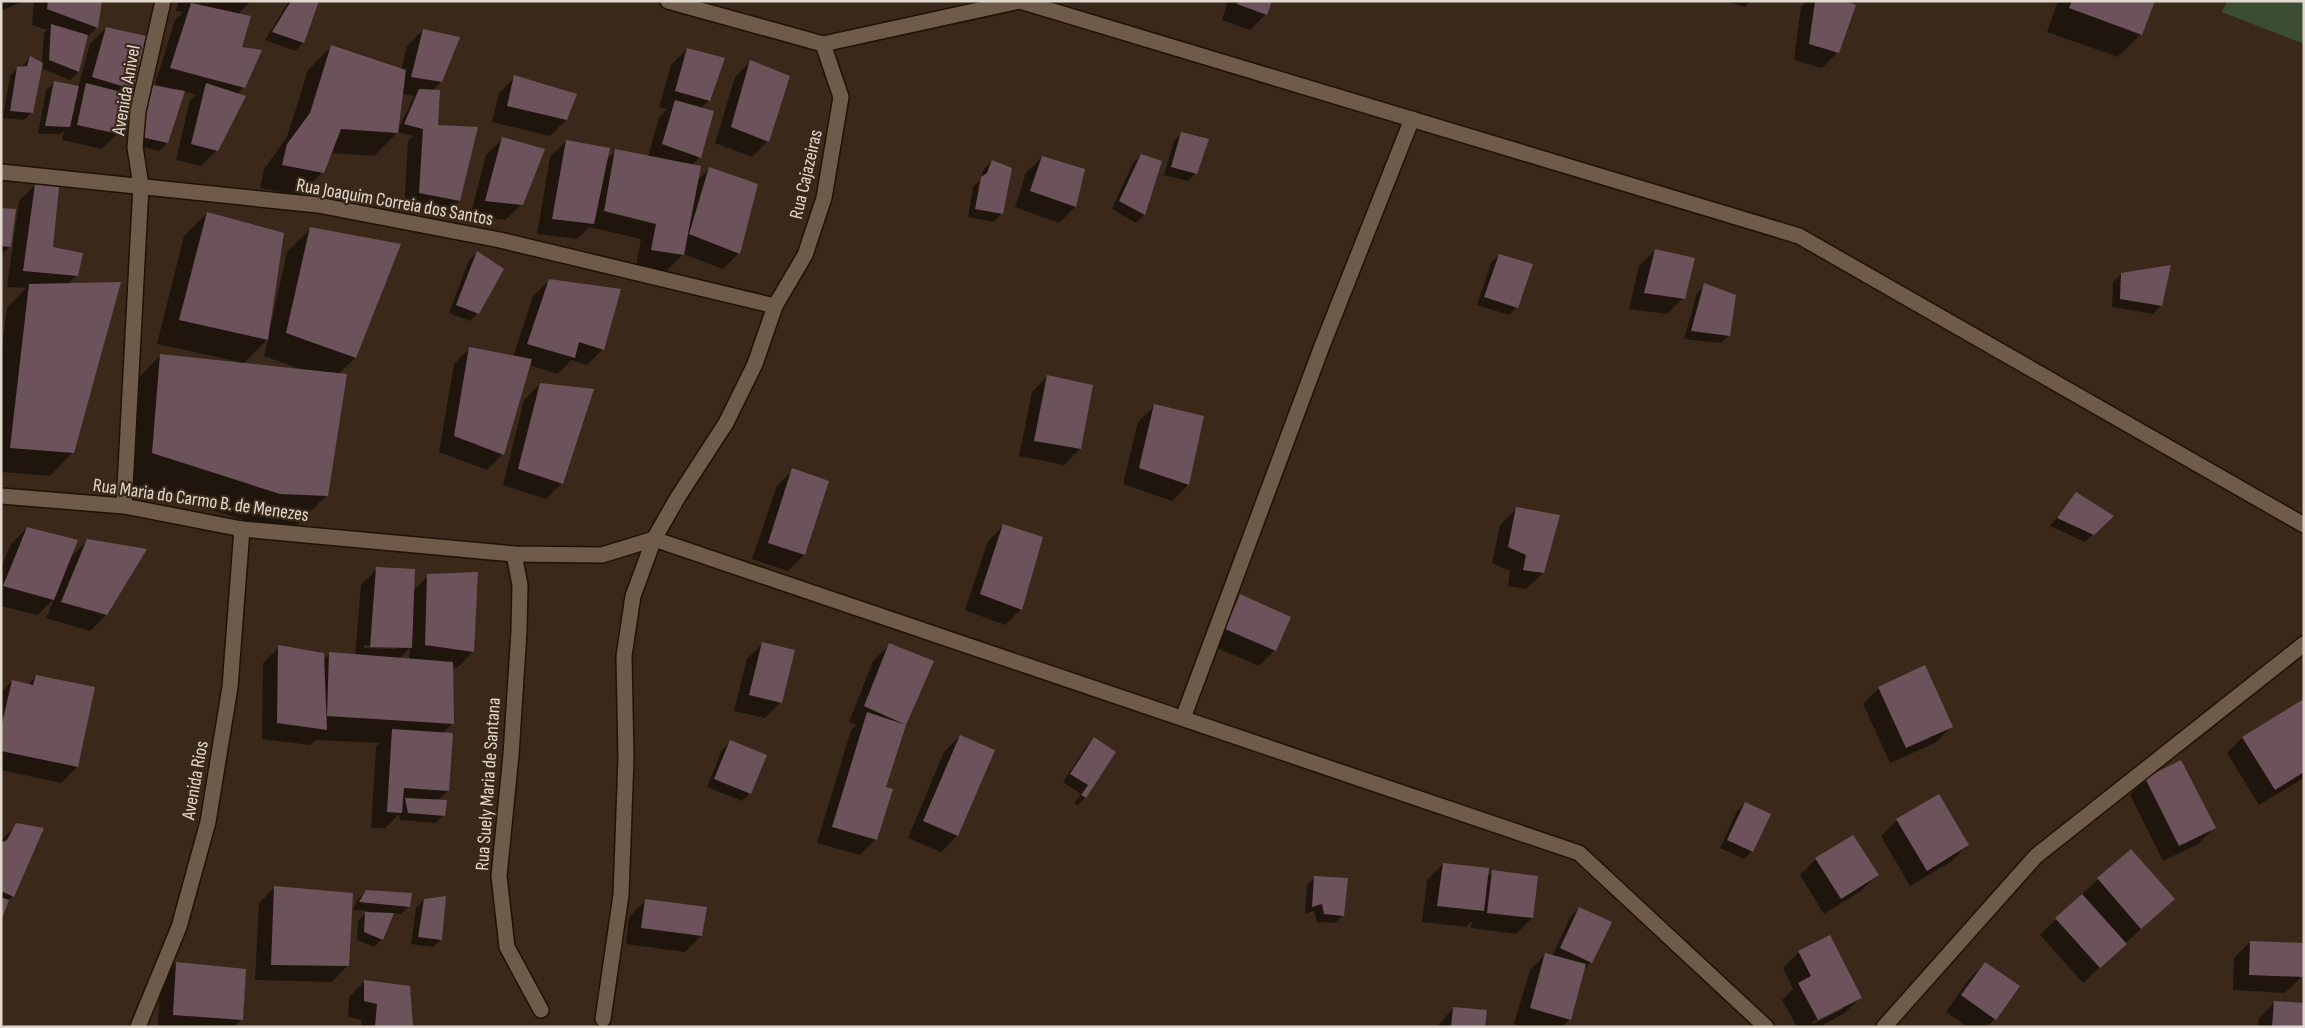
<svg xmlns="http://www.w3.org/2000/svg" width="2305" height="1028" font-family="'Sofia Sans Condensed',sans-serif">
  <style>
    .green { fill: #3a4d32 }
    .shadow { fill: #0007; fill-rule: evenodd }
    .building { fill: #6c535b }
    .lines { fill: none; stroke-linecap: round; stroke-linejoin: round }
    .minor-casing { stroke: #201204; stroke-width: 18 }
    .minor { stroke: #6e5b4a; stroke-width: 15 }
    .labels { text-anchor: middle; stroke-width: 4.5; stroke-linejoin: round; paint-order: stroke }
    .street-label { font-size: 19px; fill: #e2d8ce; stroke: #3a291a }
  </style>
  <rect width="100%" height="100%" fill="#3a291a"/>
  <!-- green -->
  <polygon class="green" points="2227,1 2304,1 2304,44 2222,12"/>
  <!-- shadow -->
  <g class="shadow">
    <polygon points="1,1 24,1 1,11"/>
    <polygon points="34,1 100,1 97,27 86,38 78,72 70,80 41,68 32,112 24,120 3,118 10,76 18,68 21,68 30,57 42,64 44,33 47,30 32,25"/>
    <polygon points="178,1 250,1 238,15 244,87 237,94 217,150 201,166 176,160 190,100 196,95 184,91 167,143 159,151 134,145 143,95 169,90 170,88 155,84 175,20 183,12 176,11"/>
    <polygon points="289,1 317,1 303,43 295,51 265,40"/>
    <polygon points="1228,1 1271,1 1266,14 1250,30 1222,20"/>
    <polygon points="1726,1 1750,1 1745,7"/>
    <polygon points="1807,1 1843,1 1838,52 1822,68 1794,60 1801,7"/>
    <polygon points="2058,1 2153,1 2141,34 2118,57 2047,32"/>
    <polygon points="106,28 148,38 134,90 122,101 118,133 102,149 62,140 64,131 60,134 38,134 46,90 54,83 78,87 90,44"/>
    <path d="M423,30L441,82L432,91L437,126L459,201L443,217L404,209L408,141L413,136L398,132L374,156L330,153L323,172L299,195L260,188L264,169L287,137L308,70L332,46L401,70L407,46ZM402,94L414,96L398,130Z"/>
    <polygon points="687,49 709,100 701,109 700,157 692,165 697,181 710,168 739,253 723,269 683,254 667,271 636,266 641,239 589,227 577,239 537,234 550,157 566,141 606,160 616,151 648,157 659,117 667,109 659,107 671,65"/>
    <polygon points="751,61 768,141 752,157 715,143 735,77"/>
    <polygon points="515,77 566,120 550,136 492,122 499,93"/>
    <polygon points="1182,133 1196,173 1188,181 1164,175 1174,141"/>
    <polygon points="502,139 522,204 505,220 470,217 486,155"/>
    <polygon points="1141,155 1160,161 1144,215 1136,223 1112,209 1133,163"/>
    <polygon points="1042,157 1075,207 1059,223 1015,207 1026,173"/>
    <polygon points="992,161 1010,168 1001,214 994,222 968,217 973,187 980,180 984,169"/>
    <polygon points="35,185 52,248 77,275 68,284 73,452 50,476 1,472 1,354 7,308 26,288 7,287 19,201"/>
    <polygon points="1,209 10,246 2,254 1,254"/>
    <path d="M207,213L272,320L287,252L311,228L355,358L338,374L327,495L297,525L250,522L123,482L131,385L161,355L239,364L240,362L157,344L184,236ZM268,339L264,356L300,369L243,364Z"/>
    <polygon points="1655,250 1683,298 1667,314 1629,309 1639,266"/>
    <polygon points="477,252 478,313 470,321 449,313 469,260"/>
    <polygon points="1499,255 1517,307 1509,315 1477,305 1491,263"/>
    <polygon points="2169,267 2161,306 2153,314 2112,307 2113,282 2121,274"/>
    <polygon points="550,280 603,349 587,365 571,360 558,374 529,365 503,454 487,470 439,452 454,364 470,348 513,357 533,296"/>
    <polygon points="1705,285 1729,335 1721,343 1684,339 1697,293"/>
    <polygon points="1048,376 1080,449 1064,465 1019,456 1032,392"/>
    <polygon points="540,384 562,483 546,499 503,485 524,400"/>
    <polygon points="1154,406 1203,417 1188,485 1172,501 1123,484 1138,422"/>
    <polygon points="793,470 828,481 804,555 788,571 752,559 777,486"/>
    <polygon points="2076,494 2104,524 2085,542 2050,526"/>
    <polygon points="1516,509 1543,573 1526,589 1508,586 1510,571 1492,563 1500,525"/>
    <polygon points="1004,525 1021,609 1005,625 965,610 988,541"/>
    <polygon points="27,528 69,559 87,541 145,550 106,615 90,631 46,618 54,599 37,615 1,606 1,568 11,544"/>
    <path d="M377,569L413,591L428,576L473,652L457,668L452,667L453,723L443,733L448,791L437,801L444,815L436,823L400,820L399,814L385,828H371L376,747L379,743L316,740L310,745L262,739L263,663L279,647L323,660L329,654L355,656L361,585ZM364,645L397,646V649L364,648ZM410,648L409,660L399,659Z"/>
    <polygon points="1240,596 1275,650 1259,666 1210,645 1224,612"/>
    <polygon points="763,643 781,702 765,718 734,711 747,659"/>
    <polygon points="889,645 933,662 905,725 884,787 876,839 860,855 817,843 851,730 856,725 849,722 873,661"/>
    <polygon points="36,676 94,688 77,767 61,783 1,770 1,692 12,681 28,685"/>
    <polygon points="1879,688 1951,727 1935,743 1890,763 1863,704"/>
    <polygon points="2304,700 2304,778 2259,805 2227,753 2243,737"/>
    <polygon points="960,736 957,836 941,852 908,838 944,752"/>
    <polygon points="1094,739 1115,752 1086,797 1078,805 1074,803 1081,794 1063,782 1086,747"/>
    <polygon points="730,742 750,793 742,801 707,787 722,750"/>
    <polygon points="2146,779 2214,828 2198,844 2163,861 2130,795"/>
    <polygon points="1745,803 1752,851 1744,859 1720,848 1737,811"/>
    <polygon points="1897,820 1968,845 1952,861 1910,886 1881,836"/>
    <polygon points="17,825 13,896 7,902 1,918 1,840"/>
    <polygon points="1816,859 1877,875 1861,891 1824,914 1800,875"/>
    <polygon points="1443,864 1486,878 1493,872 1532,918 1516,934 1471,928 1472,921 1466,927 1422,922 1427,880"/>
    <polygon points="1315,877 1343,915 1335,923 1317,922 1314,911 1305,914 1307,885"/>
    <polygon points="2098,879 2173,899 2083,983 2040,935"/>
    <polygon points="275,887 348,965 332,982 255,980 259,903"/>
    <polygon points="367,891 409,906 401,914 392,913 382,939 374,947 357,940 358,921 368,911 353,910 358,899"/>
    <polygon points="424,900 441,939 433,947 411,944 416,908"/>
    <polygon points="645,901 701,936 685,952 626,944 629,917"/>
    <polygon points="1579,908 1591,962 1583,971 1570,1019 1562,1027 1523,1027 1514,1024 1530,970 1546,954 1552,956 1571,916"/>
    <polygon points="2250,942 2301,977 2285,993 2233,990 2234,958"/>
    <path d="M1799,952L1861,997L1845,1013L1819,1027H1797L1782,1000L1793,989L1783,968ZM1843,1006V1009L1813,1024L1812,1022Z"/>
    <polygon points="176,963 242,1019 234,1027 158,1027 160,979"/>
    <polygon points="1985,963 1995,1019 1987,1027 1968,1027 1946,1012 1969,979"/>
    <polygon points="365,981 412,1027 361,1027 362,1020 348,1017 349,997"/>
    <polygon points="2275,1002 2304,1027 2258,1027 2259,1018"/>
    <polygon points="1453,1008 1484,1027 1437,1027"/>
  </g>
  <!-- building -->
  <g class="building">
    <polygon points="48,1 102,1 98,28 47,9"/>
    <polygon points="291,1 319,1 304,43 272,32"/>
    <polygon points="1238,1 1272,1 1267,15 1237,4"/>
    <polygon points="1815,1 1846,1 1856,5 1839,53 1809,44"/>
    <polygon points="2072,1 2155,1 2142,35 2069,8"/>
    <polygon points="191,3 251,16 242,47 262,50 245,88 170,68"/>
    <polygon points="51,24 88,35 79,72 49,60"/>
    <polygon points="106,27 150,37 135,90 92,77"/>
    <polygon points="423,29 460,37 442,82 411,77"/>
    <polygon points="331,45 406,70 398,133 341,129 324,173 282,165 287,144 310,113"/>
    <polygon points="687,48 725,58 710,101 675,91"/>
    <polygon points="30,56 43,63 33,113 10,111 17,67 27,66"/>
    <polygon points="750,60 790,76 769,142 731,127"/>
    <polygon points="514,75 577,94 567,120 507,106"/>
    <polygon points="54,81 79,86 70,127 45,126"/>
    <polygon points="86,83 125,93 119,134 77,125"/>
    <polygon points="206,83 246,96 218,151 191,144"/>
    <polygon points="151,85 185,91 168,143 141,137"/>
    <polygon points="419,89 440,90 438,125 478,127 460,201 419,193 423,129 404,124"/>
    <polygon points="675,100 714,111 701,158 662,144"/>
    <polygon points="1181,132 1209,139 1197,174 1171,167"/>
    <polygon points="502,137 545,149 523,205 485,201"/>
    <polygon points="566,140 610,148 594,224 552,219"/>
    <polygon points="615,149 701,166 684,255 651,250 656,224 604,211"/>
    <polygon points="1141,154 1162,161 1145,215 1119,201"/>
    <polygon points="1042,156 1085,169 1076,207 1030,191"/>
    <polygon points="992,160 1012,168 1003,214 975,209 981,177 987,173"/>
    <polygon points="709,167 758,184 740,254 689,234"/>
    <polygon points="35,184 59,187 53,247 83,253 78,276 23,271"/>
    <polygon points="1,208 16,209 11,247 1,246"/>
    <polygon points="207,212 284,233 268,340 179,320"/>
    <polygon points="310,227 401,244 356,358 286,333"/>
    <polygon points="1655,249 1695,258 1685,299 1644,293"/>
    <polygon points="477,251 504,269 479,314 456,305"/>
    <polygon points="1499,254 1533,264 1518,308 1484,297"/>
    <polygon points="2171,265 2162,306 2120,299 2121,273"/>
    <polygon points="549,279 621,289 604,350 579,342 575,358 527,344"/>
    <polygon points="121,282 74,453 10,448 29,284"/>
    <polygon points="1704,283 1736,295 1730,336 1691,331"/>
    <polygon points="469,347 532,359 504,455 454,436"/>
    <polygon points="160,354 347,374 328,496 280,494 152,453"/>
    <polygon points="1047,375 1093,385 1081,449 1034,441"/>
    <polygon points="540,383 594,389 563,484 518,469"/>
    <polygon points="1154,404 1204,416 1189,485 1139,468"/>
    <polygon points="792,468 829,481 805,555 768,543"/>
    <polygon points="2076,492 2114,516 2094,535 2057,518"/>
    <polygon points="1516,507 1560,515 1544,573 1523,570 1526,555 1508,547"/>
    <polygon points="1003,524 1043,537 1022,610 980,594"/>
    <polygon points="27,527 78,540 54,600 3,586"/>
    <polygon points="87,539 147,549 107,615 61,602"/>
    <polygon points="376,567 415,569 412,648 370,647"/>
    <polygon points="478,572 474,652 425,645 427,574"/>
    <polygon points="1240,594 1291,617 1276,651 1225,629"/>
    <polygon points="762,642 795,650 782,703 749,695"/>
    <polygon points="889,643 934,661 906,725 864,706"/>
    <polygon points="278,645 324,653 327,730 277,723"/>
    <polygon points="329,652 453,662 454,724 327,716"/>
    <polygon points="1925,665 1953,727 1906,748 1878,687"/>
    <polygon points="36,675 95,687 78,767 1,751 1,728 12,680 33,685"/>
    <polygon points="2304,699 2304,772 2275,790 2242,737"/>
    <polygon points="867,712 906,725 886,787 893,789 877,840 832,827"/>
    <polygon points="392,729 453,733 449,791 404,788 402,813 387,812"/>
    <polygon points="960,735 995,750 958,836 923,821"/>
    <polygon points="1094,737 1116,752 1086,798 1081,795 1088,785 1070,774"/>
    <polygon points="730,740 767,755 751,794 714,779"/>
    <polygon points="2181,760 2216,828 2179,846 2145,778"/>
    <polygon points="1939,794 1969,845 1927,871 1896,819"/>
    <polygon points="405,798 447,800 445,816 408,813"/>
    <polygon points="1745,802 1771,814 1753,852 1727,840"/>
    <polygon points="16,823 44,828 14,897 1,891 1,843 7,840"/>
    <polygon points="1853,835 1879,875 1841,899 1815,858"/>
    <polygon points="2131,849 2175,899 2141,929 2097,878"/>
    <polygon points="1443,863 1489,868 1484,911 1437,906"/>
    <polygon points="1492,870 1538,876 1533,918 1487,913"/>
    <polygon points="1314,876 1348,878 1344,916 1324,914 1322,904 1312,907"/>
    <polygon points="274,886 353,893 349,966 271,965"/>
    <polygon points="366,890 412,893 410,907 359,902"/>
    <polygon points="2082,894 2127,944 2100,968 2055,918"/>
    <polygon points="446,896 442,940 418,937 424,899"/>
    <polygon points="1,897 9,900 1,921"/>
    <polygon points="645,899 707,907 702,936 641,928"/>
    <polygon points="1579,907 1612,922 1592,963 1560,948"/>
    <polygon points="365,912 394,913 383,940 364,932"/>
    <polygon points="1830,935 1862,998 1818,1020 1798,983 1811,976 1798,951"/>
    <polygon points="2250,941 2304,943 2303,977 2249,975"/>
    <polygon points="1545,953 1586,964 1571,1020 1530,1008"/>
    <polygon points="176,962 246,969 243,1020 173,1015"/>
    <polygon points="1985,962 2020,986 1996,1020 1961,995"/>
    <polygon points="364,980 410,986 413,1027 375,1027 377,1004 364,1001"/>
    <polygon points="2274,1001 2304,1003 2304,1027 2272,1027"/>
    <polygon points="1453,1007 1487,1010 1485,1027 1451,1027"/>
  </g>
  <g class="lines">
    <!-- minor casing -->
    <g class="minor-casing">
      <g id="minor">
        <polyline points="668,1 823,44 1020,1 1799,236 2304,525"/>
        <polyline points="1,172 318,205 500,240 775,306"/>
        <polyline points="1,496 124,506 242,529 514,554 602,555 654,539 1579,853 1766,1027"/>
        <polyline points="124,506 141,186 135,147 138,111 163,1"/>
        <polyline points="514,554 520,585 519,631 511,755 499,876 507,947 541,1010"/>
        <polyline points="1183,718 1322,346 1412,119"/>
        <polyline points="603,1019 621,895 626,758 624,656 633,596 654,539 678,497 726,423 755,364 775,306 805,255 824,198 841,97 823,44"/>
        <polyline points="138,1027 179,927 208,822 230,687 242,529"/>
        <polyline points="1884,1027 2036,856 2304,644"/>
      </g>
    </g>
    <!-- minor -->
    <use href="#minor" class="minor"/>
  </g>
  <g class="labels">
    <!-- street labels -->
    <g class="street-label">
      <text transform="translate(125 90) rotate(-80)" y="7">Avenida Anivel</text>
      <text transform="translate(805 174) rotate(-77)" y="7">Rua Cajazeiras</text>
      <text transform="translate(395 201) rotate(10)" y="7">Rua Joaquim Correia dos Santos</text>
      <text transform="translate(201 499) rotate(8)" y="7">Rua Maria do Carmo B. de Menezes</text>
      <text transform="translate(194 780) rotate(-80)" y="7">Avenida Rios</text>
      <text transform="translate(487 784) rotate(-86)" y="7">Rua Suely Maria de Santana</text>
    </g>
  </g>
  <!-- border -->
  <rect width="2305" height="1028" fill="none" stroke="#e2d8ce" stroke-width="5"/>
</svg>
